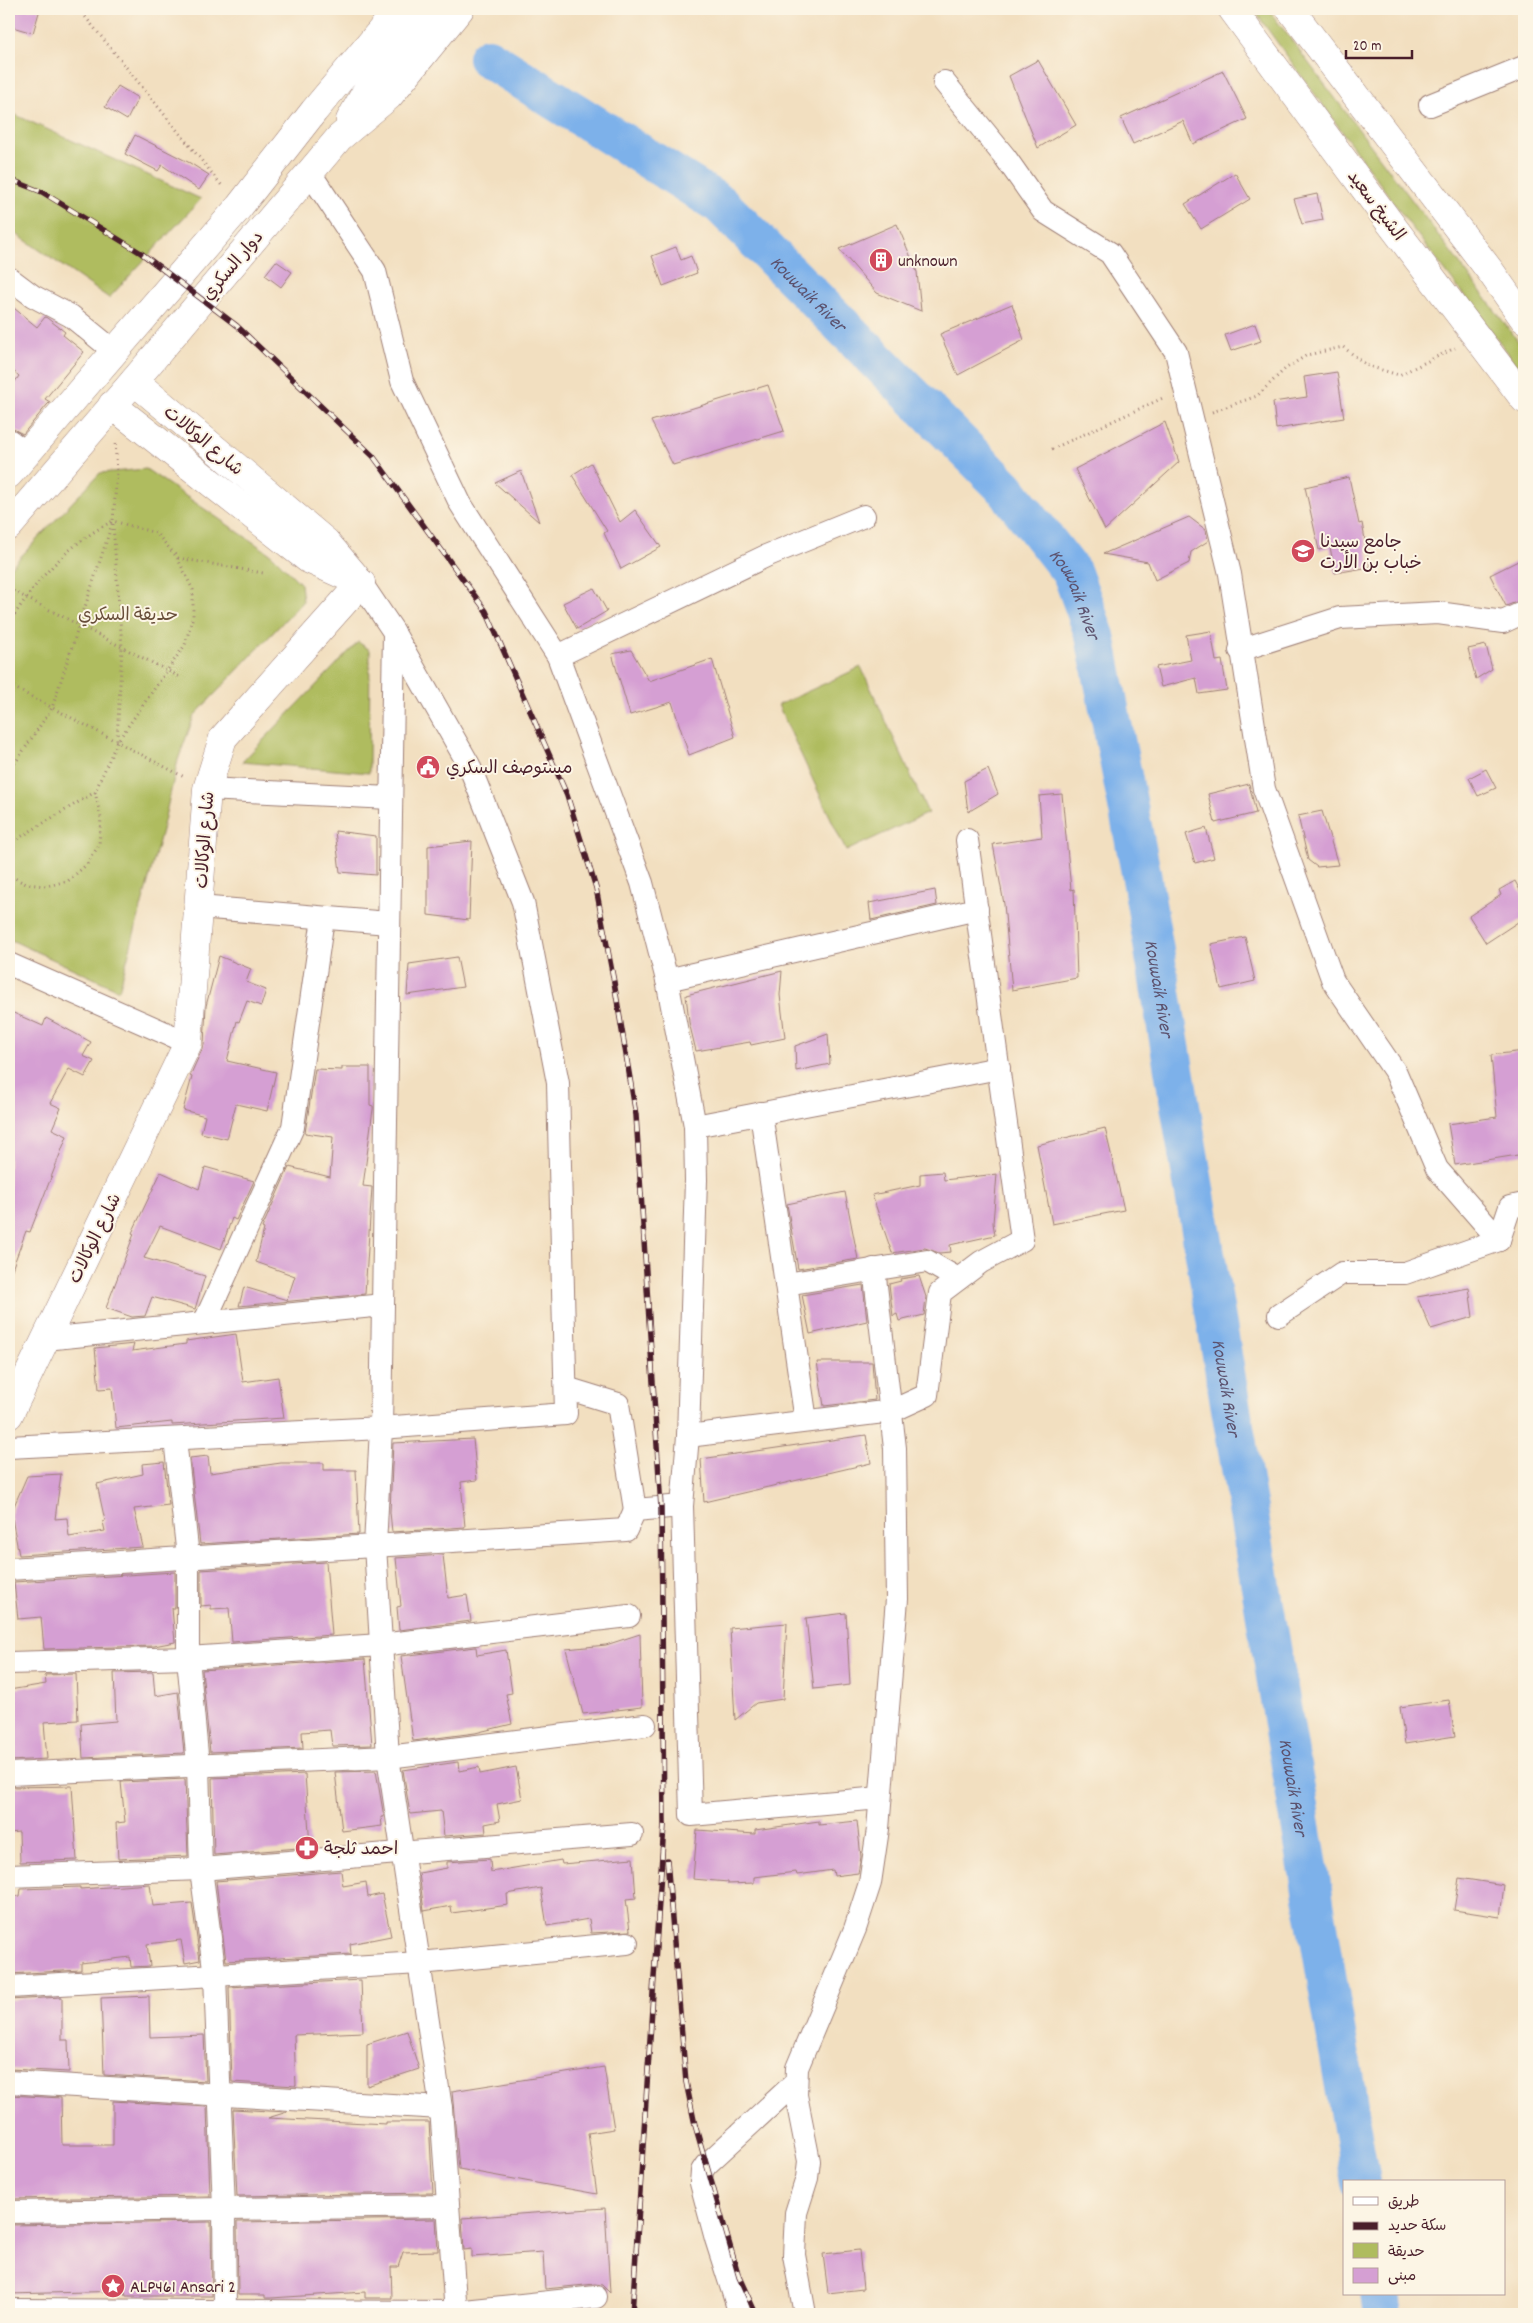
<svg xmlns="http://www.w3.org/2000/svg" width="1533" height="2323" font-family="Dekko,'Playpen Sans Arabic',sans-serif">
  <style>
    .green { fill: #afbc5e; stroke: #7c6e44 }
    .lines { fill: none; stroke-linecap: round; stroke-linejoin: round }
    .river { stroke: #7db1ea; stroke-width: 40 }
    .building { fill: #d59fd3 }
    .street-casing { stroke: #9e7f76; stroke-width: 24 }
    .secondary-casing { stroke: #9e7f76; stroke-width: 29 }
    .primary-casing { stroke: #9e7f76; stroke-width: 29 }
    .path { stroke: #9e7f76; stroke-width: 3; stroke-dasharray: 1 4; stroke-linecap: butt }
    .street { stroke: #fff; stroke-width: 22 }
    .secondary { stroke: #fff; stroke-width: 28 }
    .primary { stroke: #fff; stroke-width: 28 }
    .rail-casing { stroke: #4a1f2b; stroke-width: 5.5 }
    .rail { stroke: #fcf5e5; stroke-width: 4; stroke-dasharray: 11; stroke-linecap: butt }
    .labels { text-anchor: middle; stroke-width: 4; stroke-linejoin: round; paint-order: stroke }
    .street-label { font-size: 18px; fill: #4a1f2b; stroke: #fcf5e5 }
    .poi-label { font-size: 18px; fill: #4a1f2b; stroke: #fcf5e5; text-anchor: start }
    .park-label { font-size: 18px; fill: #684e3a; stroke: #fcf5e5 }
    .water-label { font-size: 19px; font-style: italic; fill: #5c526e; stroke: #fcf5e5 }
  </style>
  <rect width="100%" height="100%" fill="#fcf5e5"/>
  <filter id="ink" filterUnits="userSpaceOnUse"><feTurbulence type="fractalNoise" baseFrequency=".02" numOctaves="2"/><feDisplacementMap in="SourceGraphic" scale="10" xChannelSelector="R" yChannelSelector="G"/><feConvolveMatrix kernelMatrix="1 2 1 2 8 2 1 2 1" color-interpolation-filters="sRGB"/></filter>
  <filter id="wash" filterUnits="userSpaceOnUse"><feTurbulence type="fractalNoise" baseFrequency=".0096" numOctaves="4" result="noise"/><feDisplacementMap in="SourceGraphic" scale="20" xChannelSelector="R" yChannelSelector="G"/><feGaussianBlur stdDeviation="1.12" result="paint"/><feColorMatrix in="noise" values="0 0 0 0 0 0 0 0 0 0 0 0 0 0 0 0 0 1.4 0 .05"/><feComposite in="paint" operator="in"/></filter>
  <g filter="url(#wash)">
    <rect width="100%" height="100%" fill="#f2dfc0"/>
    <!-- green -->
    <g class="green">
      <polygon points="1253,9 1268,9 1524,349 1524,379 1508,353 1410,225"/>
      <polygon points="9,112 201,199 109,298 9,229"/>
      <polygon points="146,469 272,555 301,584 303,601 194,716 178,760 162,830 119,990 9,939 9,569 100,473"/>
      <polygon points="358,642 370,650 369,773 242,762"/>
      <polygon points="861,667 928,813 846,851 778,705"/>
    </g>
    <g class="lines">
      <!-- river -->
      <g class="river">
        <path id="s1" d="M488,58L720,204L1005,488L1072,573L1095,636L1141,873L1361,2182"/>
        <polyline points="1380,2294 1383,2314"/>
      </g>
    </g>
    <g id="blocks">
      <!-- building -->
      <g class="building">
        <polygon points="9,9 40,9 33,33 9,26"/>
        <polygon points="1038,60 1076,125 1038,148 1009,76"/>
        <polygon points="1223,71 1247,119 1193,144 1183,121 1133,144 1121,118"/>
        <polygon points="118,86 138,98 127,120 105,107"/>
        <polygon points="135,135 190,163 209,175 199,190 162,165 158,171 125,154"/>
        <polygon points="1235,173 1250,199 1201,229 1185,204"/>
        <polygon points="1317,194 1323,220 1302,224 1294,199"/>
        <polygon points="897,224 917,272 921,311 877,293 839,249"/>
        <polygon points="676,247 681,260 691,256 697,273 663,286 652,256"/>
        <polygon points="276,261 292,272 281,287 265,275"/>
        <polygon points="9,304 37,327 45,317 47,318 65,332 63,335 84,352 45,399 50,402 47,405 23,434 9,427 9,390 19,376 9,367"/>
        <polygon points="1012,304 1024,340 958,375 940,334"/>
        <polygon points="1255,324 1261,341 1231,351 1225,335"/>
        <polygon points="1337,372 1344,418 1276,429 1273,402 1307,397 1304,377"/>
        <polygon points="768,385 784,431 673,465 651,421"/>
        <polygon points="1165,422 1179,462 1105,530 1075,469"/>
        <polygon points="591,463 620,522 635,510 661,547 621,569 604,533 607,531 572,475"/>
        <polygon points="521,471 539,522 495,483"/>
        <polygon points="1349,477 1359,524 1362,523 1370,567 1335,573 1330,547 1319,550 1305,487"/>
        <polygon points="1189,517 1206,530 1208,541 1191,552 1189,563 1155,580 1148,562 1103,554"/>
        <polygon points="1524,558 1524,599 1506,606 1490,575"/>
        <polygon points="594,588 607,611 577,629 563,603"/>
        <polygon points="1211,631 1216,661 1222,660 1227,690 1199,694 1196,678 1161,687 1156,667 1191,660 1186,635"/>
        <polygon points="1486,645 1492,669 1476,679 1468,649"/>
        <polygon points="631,650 649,681 712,659 735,737 689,755 672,702 630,715 612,654"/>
        <polygon points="988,769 998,794 968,812 964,781"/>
        <polygon points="1486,769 1496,788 1478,796 1469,778"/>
        <polygon points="1249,784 1256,813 1215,823 1208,794"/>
        <polygon points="1062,794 1071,890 1074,889 1077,978 1012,990 1004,904 993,844 1042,837 1039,796"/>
        <polygon points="1322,811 1338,865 1317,867 1308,860 1298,816"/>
        <polygon points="1206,828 1214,858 1195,863 1186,834"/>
        <polygon points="335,831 376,836 376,875 340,872"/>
        <polygon points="472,841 469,920 428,915 428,846"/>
        <polygon points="1515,881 1524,898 1524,918 1486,943 1469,916 1501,895 1499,890"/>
        <polygon points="935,890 937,905 871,920 869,903"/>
        <polygon points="1245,937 1255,981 1221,989 1211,944"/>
        <polygon points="219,956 251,969 246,982 266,990 261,1006 247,1001 239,1022 237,1021 227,1061 276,1072 267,1111 236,1104 227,1139 201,1133 205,1116 183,1110 192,1077 190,1076 204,1045 206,1006"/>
        <polygon points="457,957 463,987 407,995 409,964"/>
        <polygon points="782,971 780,995 785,1038 751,1045 750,1042 696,1051 689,1022 686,995"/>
        <polygon points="9,1011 43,1026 46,1018 91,1042 83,1056 94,1061 85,1077 69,1069 50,1103 61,1108 52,1129 67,1136 30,1232 26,1231 11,1272 9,1271"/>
        <polygon points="828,1034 830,1064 796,1071 795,1046"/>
        <polygon points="1524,1051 1524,1154 1455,1165 1448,1124 1497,1117 1491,1055"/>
        <polygon points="342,1067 370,1067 370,1105 373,1106 373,1109 363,1186 372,1187 365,1294 239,1306 244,1287 287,1300 295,1276 256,1262 264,1229 262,1228 289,1167 330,1177 333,1137 305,1133 315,1069 342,1070"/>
        <polygon points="1105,1128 1124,1210 1052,1224 1037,1145"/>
        <polygon points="205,1167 254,1181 236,1220 232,1218 221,1249 160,1226 144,1258 205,1276 195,1309 152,1297 145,1316 132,1317 106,1308 134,1234 132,1233 161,1172 199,1189"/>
        <polygon points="943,1172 944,1180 997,1174 993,1223 995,1235 950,1245 951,1252 939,1253 925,1248 892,1253 872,1195 920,1185 920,1174"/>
        <polygon points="845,1192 858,1259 798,1269 787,1204"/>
        <polygon points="919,1276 926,1297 924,1315 899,1321 897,1314 893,1316 889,1284 901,1281 900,1279"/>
        <polygon points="863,1285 867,1321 810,1334 802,1295"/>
        <polygon points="1469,1288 1473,1317 1431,1329 1417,1297"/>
        <polygon points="236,1334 243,1382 278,1377 284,1418 172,1425 172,1422 116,1428 112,1388 99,1389 95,1348 134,1344 132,1351 186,1344 186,1341"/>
        <polygon points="817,1362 872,1362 875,1400 824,1406"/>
        <polygon points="866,1435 871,1463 704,1502 701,1459"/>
        <polygon points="473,1439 477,1480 461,1482 465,1527 392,1532 390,1512 393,1443"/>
        <polygon points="208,1456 210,1473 281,1463 324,1463 324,1470 356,1470 359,1534 200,1544 190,1458"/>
        <polygon points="164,1462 169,1505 134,1509 143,1547 19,1555 11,1513 27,1476 61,1474 55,1519 67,1518 69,1537 105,1531 103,1522 105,1521 97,1484 143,1474 142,1464"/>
        <polygon points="443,1555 448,1598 467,1595 471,1621 399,1630 397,1607 401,1606 396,1558"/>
        <polygon points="326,1562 332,1635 232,1642 229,1608 211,1609 211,1605 201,1606 201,1570"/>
        <polygon points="175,1572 175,1608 172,1608 175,1642 154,1646 44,1649 41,1617 18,1619 14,1582"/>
        <polygon points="846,1613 850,1685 814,1689 806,1618"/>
        <polygon points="787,1623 783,1699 756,1703 735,1720 730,1628"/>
        <polygon points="640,1634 642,1707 583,1714 566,1649 606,1645"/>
        <polygon points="476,1647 477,1655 506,1650 512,1693 506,1694 512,1724 475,1733 413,1741 401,1656"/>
        <polygon points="365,1659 372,1745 332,1746 330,1730 302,1732 303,1748 210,1752 202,1670"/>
        <polygon points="153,1672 155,1696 178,1692 184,1753 83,1758 81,1724 116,1721 114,1673"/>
        <polygon points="76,1674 78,1720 44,1722 47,1759 9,1761 9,1690 46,1684 45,1675"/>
        <polygon points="1449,1700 1455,1736 1405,1744 1400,1707"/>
        <polygon points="458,1762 459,1771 479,1767 480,1774 516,1767 522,1799 497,1804 500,1821 485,1824 486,1833 444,1836 441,1811 410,1814 403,1770"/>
        <polygon points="376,1771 384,1817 381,1817 382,1826 342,1831 335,1772"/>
        <polygon points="305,1774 310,1847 214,1855 212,1778"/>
        <polygon points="185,1779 188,1856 118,1859 116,1823 125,1822 121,1782"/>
        <polygon points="72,1786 77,1860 20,1862 19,1832 9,1833 9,1787"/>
        <polygon points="819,1821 819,1825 857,1821 861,1857 858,1873 834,1876 833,1870 797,1875 796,1872 754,1877 754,1883 728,1884 728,1882 693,1879 697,1830 755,1834 755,1830"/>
        <polygon points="633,1858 636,1898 626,1899 630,1931 591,1933 589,1919 547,1926 541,1888 507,1894 508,1905 452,1913 451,1906 424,1911 419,1873 447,1868 447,1862 490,1859 491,1872 561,1860 562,1864"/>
        <polygon points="341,1871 343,1886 366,1882 368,1897 382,1894 391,1936 350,1944 351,1954 226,1961 216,1881"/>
        <polygon points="1459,1878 1504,1885 1500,1917 1454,1910"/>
        <polygon points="150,1884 153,1906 192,1903 200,1960 185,1963 181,1940 147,1944 150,1966 131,1967 130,1957 81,1963 81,1970 9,1974 9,1897 20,1896 21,1889 80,1887 80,1889"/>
        <polygon points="361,1980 363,2032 294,2035 296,2086 232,2082 229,1987"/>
        <polygon points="149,1996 150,2037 204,2035 206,2081 104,2075 101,1998"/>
        <polygon points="62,1997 62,2040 68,2040 69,2072 9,2069 9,2000"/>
        <polygon points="407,2031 419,2069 367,2086 367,2044"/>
        <polygon points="604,2067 614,2129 588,2133 597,2194 459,2169 452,2091"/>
        <polygon points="9,2095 61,2098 62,2145 113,2145 113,2101 207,2107 210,2196 9,2199"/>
        <polygon points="233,2109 287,2112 268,2118 386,2124 386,2122 429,2122 433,2193 237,2196"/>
        <polygon points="605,2208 610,2293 602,2285 595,2284 545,2289 543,2252 472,2257 472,2249 464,2250 462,2218"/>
        <polygon points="436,2219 438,2251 403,2252 398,2267 391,2267 392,2298 365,2298 365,2292 271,2298 265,2298 265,2295 238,2295 237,2222"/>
        <polygon points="211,2222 212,2296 126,2296 125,2291 9,2294 9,2225"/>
        <polygon points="859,2250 863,2289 828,2293 823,2254"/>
      </g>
    </g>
  </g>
  <g filter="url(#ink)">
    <use href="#blocks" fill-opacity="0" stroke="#9e7f76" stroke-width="1"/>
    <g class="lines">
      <!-- street casing -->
      <g class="street-casing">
        <g id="street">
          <polyline points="944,82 1005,157 1043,211 1110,253 1176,352 1230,574 1264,789 1333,981 1396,1073 1437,1169 1499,1240 1405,1273 1342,1273 1279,1315"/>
          <polyline points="1430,105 1524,67"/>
          <polyline points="310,173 375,271 402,381 460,503 558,656 642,883 667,980 695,1126 696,1180 688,1436 682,1506 691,1815 880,1798"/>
          <polyline points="9,278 33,296 71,316 114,351"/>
          <polyline points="9,440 28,454"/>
          <polyline points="361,583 394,632 381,1428 375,1546 388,1757 441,2108 456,2314"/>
          <polyline points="1240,650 1340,618 1438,613 1503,622 1524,612"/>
          <polyline points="558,656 766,556 864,516"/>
          <polyline points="207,789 390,798"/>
          <polyline points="199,907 388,923"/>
          <polyline points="9,964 188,1043"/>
          <polyline points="667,980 977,909"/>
          <polyline points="761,1113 806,1421"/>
          <polyline points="695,1126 999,1068"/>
          <polyline points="1499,1240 1510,1207 1524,1204"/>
          <polyline points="786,1284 927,1261 958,1279"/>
          <polyline points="204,1323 293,1127 323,918"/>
          <polyline points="45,1339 383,1305"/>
          <polyline points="566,1388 618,1404 635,1510"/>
          <polyline points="688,1436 892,1411 927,1395 940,1293 981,1262 1022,1240 967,840"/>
          <polyline points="175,1439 188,1557 188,1658 198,1765 201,1869 215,1976 224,2209 225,2314"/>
          <polyline points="9,1447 381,1428 566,1414 558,1083 523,902 469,765 394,633"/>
          <polyline points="9,1569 626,1530 635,1510 682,1506"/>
          <polyline points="9,1663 188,1658 380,1645 629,1616"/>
          <polyline points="9,1774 388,1757 645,1725"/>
          <polyline points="9,1876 201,1869 632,1834"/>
          <polyline points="9,1987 420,1963 627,1943"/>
          <polyline points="9,2082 441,2108"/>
          <polyline points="9,2212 448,2206"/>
          <polyline points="9,2310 455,2312 596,2297"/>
          <polyline points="740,2314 716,2239 701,2183 702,2171 706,2165 796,2082"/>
          <polyline points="805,2314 794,2255 796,2213 807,2178 809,2161 796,2095 797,2068 855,1929 870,1883 878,1829 897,1599 895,1448 874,1269"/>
        </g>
      </g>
      <!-- secondary casing -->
      <g class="secondary-casing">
        <g id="secondary">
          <polyline points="1232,9 1387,219 1524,399"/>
          <polyline points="1290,9 1491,272 1524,319"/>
          <polyline points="134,381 326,542 355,576"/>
          <polyline points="112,405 308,559 361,583"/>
          <polyline points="9,1415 188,1043 207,789 223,738 361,583"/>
        </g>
      </g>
      <!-- primary casing -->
      <g class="primary-casing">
        <g id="primary">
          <polyline points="350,120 369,86 431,9"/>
          <polyline points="9,474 239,207 314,111 399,9"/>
          <polyline points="9,526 134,381 339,138 389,96 460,9"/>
        </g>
      </g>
      <!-- path -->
      <g class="path">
        <polyline points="79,9 223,187"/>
        <polyline points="229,9 233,11"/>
        <polyline points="1212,412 1257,396 1285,369 1307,355 1343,347 1368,366 1399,375 1455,348"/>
        <polyline points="1052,449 1165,397"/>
        <polyline points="113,524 122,647 117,740"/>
        <polyline points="178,558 263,573"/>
        <polyline points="9,589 180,677"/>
        <path d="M9,623C36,581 67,544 113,521L156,533L177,557L193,590V616L185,645L117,742L95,792L101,818L99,845L87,864L68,881L46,886L26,884L9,875"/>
        <polyline points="9,685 186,778"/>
        <polyline points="9,772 52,708 113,521 117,472 115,441"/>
        <polyline points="9,844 95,792"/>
      </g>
      <!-- street -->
      <use href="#street" class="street"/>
      <!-- secondary -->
      <use href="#secondary" class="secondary"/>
      <!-- primary -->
      <use href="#primary" class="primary"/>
      <!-- rail casing -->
      <g class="rail-casing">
        <g id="rail">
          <polyline points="9,179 42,192 141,253 237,326 373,456 486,611 567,795 596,888 614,982 636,1115 661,1508 664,1825 632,2314"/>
          <polyline points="667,1860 686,2082 695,2125 739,2277 756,2314"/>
        </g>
      </g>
      <!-- rail -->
      <use href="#rail" class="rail"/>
    </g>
  </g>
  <!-- icons -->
  <defs>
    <g id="building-disc" transform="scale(1.25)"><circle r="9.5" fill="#d1495b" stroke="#fcf5e5"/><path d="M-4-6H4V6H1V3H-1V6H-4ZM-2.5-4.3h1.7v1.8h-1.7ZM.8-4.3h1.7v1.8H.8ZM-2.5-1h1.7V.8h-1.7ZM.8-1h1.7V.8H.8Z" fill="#fff"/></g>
    <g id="school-disc" transform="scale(1.25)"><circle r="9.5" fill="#d1495b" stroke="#fcf5e5"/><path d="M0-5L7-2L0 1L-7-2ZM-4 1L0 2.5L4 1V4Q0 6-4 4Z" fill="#fff"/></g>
    <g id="civic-disc" transform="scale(1.25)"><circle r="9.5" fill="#d1495b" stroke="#fcf5e5"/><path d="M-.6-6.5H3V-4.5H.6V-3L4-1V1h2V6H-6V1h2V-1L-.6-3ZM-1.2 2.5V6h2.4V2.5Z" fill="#fff"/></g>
    <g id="pharmacy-disc" transform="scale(1.25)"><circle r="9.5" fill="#d1495b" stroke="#fcf5e5"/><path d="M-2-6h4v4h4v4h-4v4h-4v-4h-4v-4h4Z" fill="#fff"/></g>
    <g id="sight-disc" transform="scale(1.25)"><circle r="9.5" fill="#d1495b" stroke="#fcf5e5"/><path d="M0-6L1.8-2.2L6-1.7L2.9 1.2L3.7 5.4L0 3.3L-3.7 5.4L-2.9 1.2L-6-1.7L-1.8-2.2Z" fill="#fff"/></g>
  </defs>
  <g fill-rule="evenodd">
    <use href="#building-disc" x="881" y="260"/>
    <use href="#school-disc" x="1303" y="551"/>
    <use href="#civic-disc" x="428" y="767"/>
    <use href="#pharmacy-disc" x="307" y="1848"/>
    <use href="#sight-disc" x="113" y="2286"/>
  </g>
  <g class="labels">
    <!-- street labels -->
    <g class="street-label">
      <text transform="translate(1377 205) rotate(53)" y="6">الشيخ سعيد</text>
      <text transform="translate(232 265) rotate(-50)" y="6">دوار السكري</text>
      <text transform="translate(204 440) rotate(40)" y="6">شارع الوكالات</text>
      <text transform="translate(204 840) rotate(-86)" y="6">شارع الوكالات</text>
      <text transform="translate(94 1238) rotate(-64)" y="6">شارع الوكالات</text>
    </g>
    <!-- poi labels -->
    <g class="poi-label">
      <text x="898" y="266">unknown</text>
      <text x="1320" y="547">جامع سيدنا<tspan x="1320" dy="21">خباب بن الأرت</tspan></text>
      <text x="446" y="773">مستوصف السكري</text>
      <text x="324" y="1854">احمد ثلجة</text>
      <text x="130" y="2292">ALP461 Ansari 2</text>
    </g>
    <!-- park labels -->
    <g class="park-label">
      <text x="128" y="620">حديقة السكري</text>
    </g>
    <!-- water labels -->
    <g class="water-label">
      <text dy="7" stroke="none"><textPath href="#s1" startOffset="400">Kouwaik River</textPath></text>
      <text dy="7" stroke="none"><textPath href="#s1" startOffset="805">Kouwaik River</textPath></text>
      <text dy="7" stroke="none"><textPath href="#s1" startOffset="1210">Kouwaik River</textPath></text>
      <text dy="7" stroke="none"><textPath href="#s1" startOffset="1615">Kouwaik River</textPath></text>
      <text dy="7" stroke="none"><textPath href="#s1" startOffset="2020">Kouwaik River</textPath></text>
    </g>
  </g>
  <!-- margin -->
  <rect width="1533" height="2323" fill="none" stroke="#fcf5e5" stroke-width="30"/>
  <!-- legend -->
  <rect x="1343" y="2180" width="162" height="115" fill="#fcf5e5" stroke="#b59f9b"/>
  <rect x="1353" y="2197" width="25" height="8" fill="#ffffff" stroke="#b59f9b"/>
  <text x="1388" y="2206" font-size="15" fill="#4a1f2b">طريق</text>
  <rect x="1353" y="2222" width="25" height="8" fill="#4a1f2b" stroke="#b59f9b"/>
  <text x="1388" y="2230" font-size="15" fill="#4a1f2b">سكة حديد</text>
  <rect x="1353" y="2243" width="25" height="15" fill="#afbc5e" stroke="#b59f9b"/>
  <text x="1388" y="2256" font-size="15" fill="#4a1f2b">حديقة</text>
  <rect x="1353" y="2268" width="25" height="15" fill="#d59fd3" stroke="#b59f9b"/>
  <text x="1388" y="2280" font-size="15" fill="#4a1f2b">مبنى</text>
  <!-- scale -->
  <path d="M1346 50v8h66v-8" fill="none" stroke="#4a1f2b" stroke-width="2.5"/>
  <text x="1353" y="50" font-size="15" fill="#4a1f2b" stroke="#fcf5e5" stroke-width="4" paint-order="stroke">20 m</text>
</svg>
